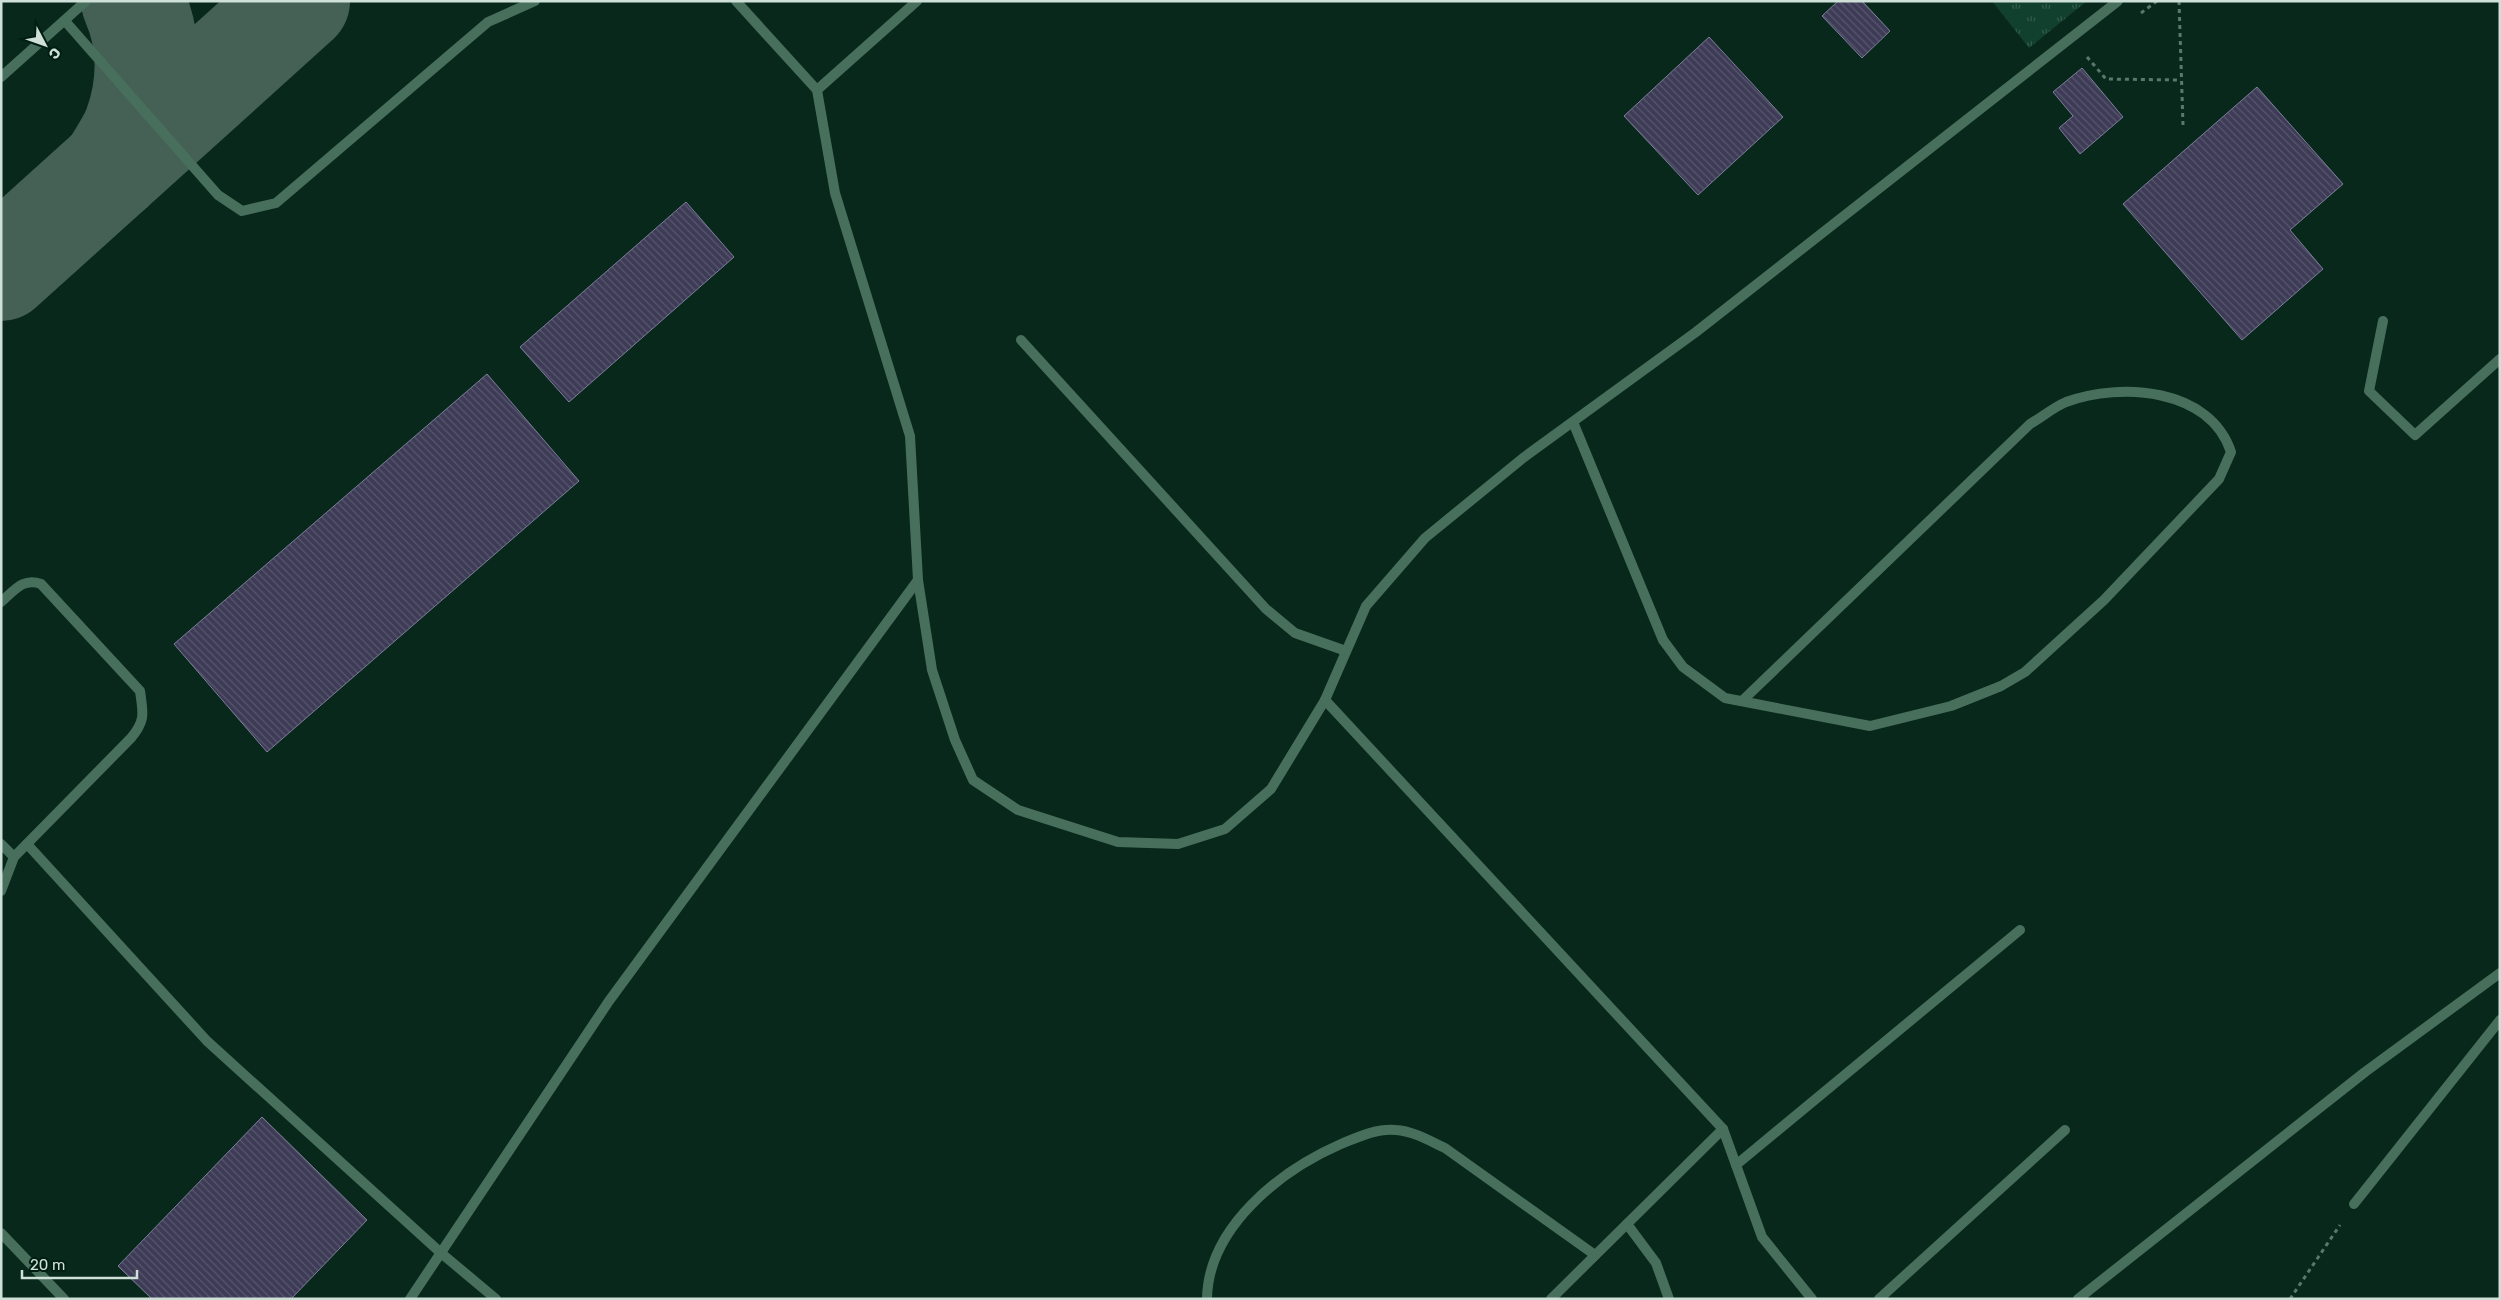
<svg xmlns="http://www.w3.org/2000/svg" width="2501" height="1300" font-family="Rubik,sans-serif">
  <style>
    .park { fill: url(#park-tufts) }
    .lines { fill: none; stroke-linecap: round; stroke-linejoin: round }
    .taxiway { stroke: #456156; stroke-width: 104 }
    .building { fill: url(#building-back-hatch); stroke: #7f7d9c }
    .path { stroke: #5c776c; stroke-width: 3; stroke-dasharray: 4 4; stroke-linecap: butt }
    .lane { stroke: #476f5c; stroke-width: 10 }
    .street { stroke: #476f5c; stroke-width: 10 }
  </style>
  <defs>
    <pattern id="park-tufts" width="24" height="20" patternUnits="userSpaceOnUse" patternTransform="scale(1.25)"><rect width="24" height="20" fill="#12402e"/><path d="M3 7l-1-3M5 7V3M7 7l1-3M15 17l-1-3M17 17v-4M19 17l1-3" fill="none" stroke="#335b4c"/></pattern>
    <pattern id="building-back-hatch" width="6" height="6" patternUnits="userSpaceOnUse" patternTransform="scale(1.25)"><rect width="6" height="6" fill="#3d3b56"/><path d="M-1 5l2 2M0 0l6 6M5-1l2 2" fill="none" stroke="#58576e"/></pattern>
  </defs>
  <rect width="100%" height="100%" fill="#07281b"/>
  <!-- park -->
  <polygon class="park" points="1992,1 2087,1 2029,48"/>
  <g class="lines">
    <!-- taxiway -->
    <g class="taxiway">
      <path d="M112,169C120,155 131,140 136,125C151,83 151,42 133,1"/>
      <polyline points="1,269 298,1"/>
    </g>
  </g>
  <!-- building -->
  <g class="building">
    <polygon points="1838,1 1862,1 1890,31 1862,58 1822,16"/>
    <polygon points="1709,37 1783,117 1698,195 1624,116"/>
    <polygon points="2082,68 2123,117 2080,154 2059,128 2073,116 2053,92"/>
    <polygon points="2257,87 2343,184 2290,230 2323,269 2242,340 2123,204"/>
    <polygon points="686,202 734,257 569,402 520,347"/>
    <polygon points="487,374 579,481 267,752 174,644"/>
    <polygon points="262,1117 367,1220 291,1299 152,1299 118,1266"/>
  </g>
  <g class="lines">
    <!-- path -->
    <g class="path">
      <polyline points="2179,1 2183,125"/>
      <polyline points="2141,13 2157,1"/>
      <polyline points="2087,57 2106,79 2181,80"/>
      <polyline points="2290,1299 2340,1225"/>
    </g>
    <!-- lane -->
    <g class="lane">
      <polyline points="736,1 817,90 835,193 910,436 918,580 932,670 955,740 973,780 1018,810 1118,842 1178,844 1225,829 1271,789 1325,700 1366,606 1425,538 1523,458 1696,332 2118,1"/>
      <polyline points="65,21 218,195 242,211 276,203 488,22 535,1"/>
      <polyline points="1,77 86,1"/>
      <polyline points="817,90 917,1"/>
      <polyline points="2383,321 2369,391 2415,435 2500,359"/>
      <polyline points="1021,340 1266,609 1295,633 1346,651"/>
      <path d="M1573,422L1663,640L1683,667L1725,698L1870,726L1951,706L2001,686L2025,672L2104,600L2219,479L2231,452C2210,388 2121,382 2066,402C2054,407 2042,417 2030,424L1742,701"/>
      <path d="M1,602C14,591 23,577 41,584L140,691C143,713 146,720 131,738L14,857L1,891"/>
      <polyline points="1325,700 1723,1129 1762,1237 1812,1299"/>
      <polyline points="1,844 14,857"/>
      <polyline points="27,844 207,1041 441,1253 496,1299"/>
      <polyline points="1736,1165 2020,930"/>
      <polyline points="1627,1224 1656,1263 1669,1299"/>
      <polyline points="1,1233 64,1299"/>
      <polyline points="410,1299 609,1001 918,580"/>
      <path d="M1207,1299C1208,1227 1281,1170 1341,1144C1358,1137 1377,1128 1396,1130C1413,1131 1430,1141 1445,1148L1595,1255"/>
      <polyline points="1551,1299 1723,1129"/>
      <polyline points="1879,1299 2065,1130"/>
      <polyline points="2078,1299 2365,1072 2500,973"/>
    </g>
    <!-- street -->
    <polyline class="street" points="2354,1204 2500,1020"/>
  </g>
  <!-- border -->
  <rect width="2501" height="1300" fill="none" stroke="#cee0d7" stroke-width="5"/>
  <!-- north arrow -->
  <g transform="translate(45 45) rotate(131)" stroke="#001e12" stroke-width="4" paint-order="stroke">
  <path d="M0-4L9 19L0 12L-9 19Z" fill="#cee0d7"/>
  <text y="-8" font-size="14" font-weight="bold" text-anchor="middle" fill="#cee0d7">С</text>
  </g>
  <!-- scale -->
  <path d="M22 1270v8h115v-8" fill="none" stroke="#cee0d7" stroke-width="2.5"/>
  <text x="30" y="1270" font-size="15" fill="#cee0d7" stroke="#001e12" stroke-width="4" paint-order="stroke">20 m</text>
</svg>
